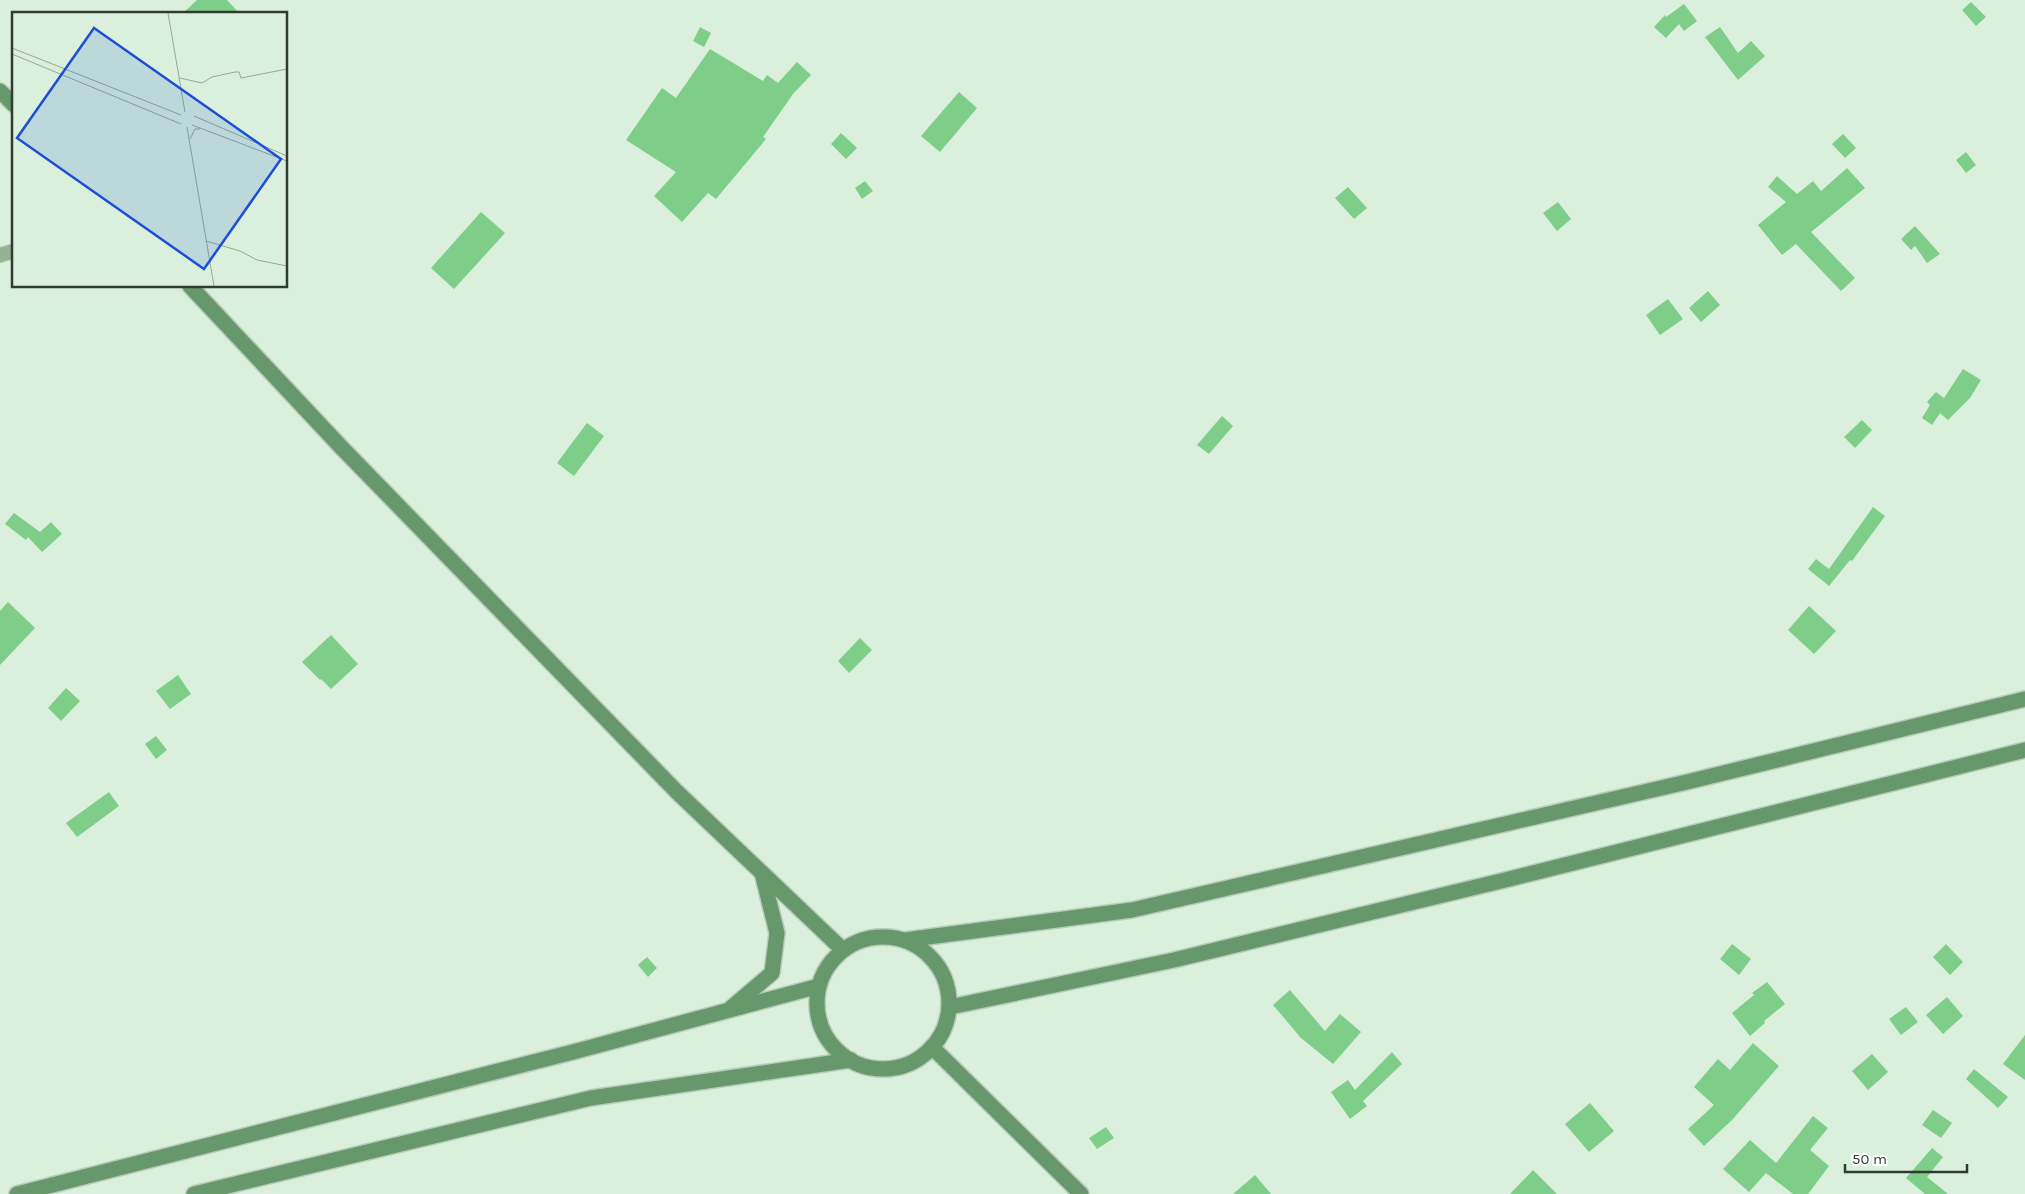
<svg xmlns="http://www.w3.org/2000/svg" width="2025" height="1194" font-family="Karla,sans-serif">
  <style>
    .building { fill: #7ecd89 }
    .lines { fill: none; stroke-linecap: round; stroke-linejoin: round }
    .street-casing { stroke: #b8ccba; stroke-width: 16 }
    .secondary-casing { stroke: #b8ccba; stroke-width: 18 }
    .street { stroke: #92b395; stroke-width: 14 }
    .secondary { stroke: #66986c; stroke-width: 15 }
    .inset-road { fill: none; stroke: #97a898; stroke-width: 1 }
    .view { fill: #1d4ed8; fill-opacity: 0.15; stroke: #1d4ed8; stroke-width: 2.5 }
    .inset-edge { fill: none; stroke: #323b33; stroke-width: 2.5 }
  </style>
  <rect width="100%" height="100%" fill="#daf0dc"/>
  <!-- building -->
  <g class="building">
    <polygon points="197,0 227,0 240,14 182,14"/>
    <polygon points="1971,2 1986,17 1976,26 1962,10"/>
    <polygon points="1684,4 1697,21 1684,31 1679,24 1666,38 1654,27 1665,15 1666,17"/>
    <polygon points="700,27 711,33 704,47 693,41"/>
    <polygon points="1720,27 1738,53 1751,41 1765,56 1738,80 1705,37"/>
    <polygon points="710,49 763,81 767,75 778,83 797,62 811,75 793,94 763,137 766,139 716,199 708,193 682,222 654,196 676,172 626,140 662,88 676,98"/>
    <polygon points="959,92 977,108 940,152 921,136"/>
    <polygon points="841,133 857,148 846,159 831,144"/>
    <polygon points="1843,134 1856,148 1845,158 1832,144"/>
    <polygon points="1966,152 1976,165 1966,173 1956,160"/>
    <polygon points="1847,168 1865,188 1811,232 1855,278 1841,291 1796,244 1782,255 1758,225 1786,202 1768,187 1777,176 1797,194 1813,181 1821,191"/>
    <polygon points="865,181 873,191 862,199 855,188"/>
    <polygon points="1348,187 1367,208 1354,219 1335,198"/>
    <polygon points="1558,202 1571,219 1557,231 1543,213"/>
    <polygon points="481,212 505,233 454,289 431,268"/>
    <polygon points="1915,226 1940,254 1927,263 1915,246 1911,250 1901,239"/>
    <polygon points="1708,291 1720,305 1701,322 1689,308"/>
    <polygon points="1668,299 1683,319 1660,335 1646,315"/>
    <polygon points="1963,369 1981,380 1970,398 1948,420 1940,413 1932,425 1922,418 1930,405 1927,402 1936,392 1944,398"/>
    <polygon points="1222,416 1233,426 1209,454 1197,445"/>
    <polygon points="1862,420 1872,430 1855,448 1844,437"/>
    <polygon points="587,423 604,436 574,476 557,463"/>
    <polygon points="1873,507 1885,516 1852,561 1850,560 1829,586 1808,569 1816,559 1829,569"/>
    <polygon points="14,513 40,532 51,522 62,534 42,552 28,537 26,540 5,524"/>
    <polygon points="8,602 35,628 0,665 0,611"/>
    <polygon points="1809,606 1836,631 1814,654 1788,630"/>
    <polygon points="331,635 358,664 331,689 321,679 320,680 302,662"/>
    <polygon points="860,638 872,650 849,673 838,661"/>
    <polygon points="178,675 191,694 170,709 156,691"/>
    <polygon points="66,688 80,701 61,721 48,708"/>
    <polygon points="156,736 167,750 156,759 145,744"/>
    <polygon points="109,792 119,806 77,837 66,823"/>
    <polygon points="1732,944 1751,959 1739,975 1720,959"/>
    <polygon points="1946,944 1963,962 1950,975 1933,957"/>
    <polygon points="647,957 657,968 648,977 638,965"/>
    <polygon points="1767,982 1785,1004 1764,1021 1765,1023 1750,1036 1732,1013 1754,995 1752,993"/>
    <polygon points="1290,990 1325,1031 1340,1014 1361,1032 1333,1064 1301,1038 1273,1005"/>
    <polygon points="1947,997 1963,1016 1943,1034 1926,1015"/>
    <polygon points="1906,1007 1918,1022 1901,1035 1889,1019"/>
    <polygon points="2025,1035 2025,1080 2003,1064"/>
    <polygon points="1753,1043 1779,1066 1732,1120 1704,1146 1688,1129 1714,1105 1694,1087 1718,1059 1730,1070"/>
    <polygon points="1392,1052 1402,1064 1363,1101 1367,1106 1350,1119 1331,1092 1348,1080 1355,1090"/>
    <polygon points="1872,1054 1888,1072 1868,1090 1852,1071"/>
    <polygon points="1974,1069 2008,1097 1998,1108 1966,1079"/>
    <polygon points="1590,1103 1614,1131 1589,1152 1565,1124"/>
    <polygon points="1933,1110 1952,1123 1941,1138 1922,1125"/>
    <polygon points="1813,1116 1828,1128 1810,1150 1829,1166 1808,1194 1793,1194 1766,1173 1749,1192 1723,1169 1750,1140 1776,1163"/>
    <polygon points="1106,1127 1114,1138 1097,1149 1089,1138"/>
    <polygon points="1932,1148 1943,1157 1927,1177 1948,1194 1925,1194 1906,1178"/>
    <polygon points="1533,1170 1557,1194 1510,1194"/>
    <polygon points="1255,1175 1271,1194 1233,1194"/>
  </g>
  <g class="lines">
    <!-- street casing -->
    <g class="street-casing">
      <polyline id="street" points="0,255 14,251"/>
    </g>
    <!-- secondary casing -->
    <g class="secondary-casing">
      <g id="secondary">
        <polyline points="0,91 14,105"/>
        <polyline points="190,286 341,447 677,792 843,950"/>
        <circle cx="883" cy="1003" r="66"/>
        <polyline points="905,940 1132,910 1687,782 2025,699"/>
        <polyline points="950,1007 1174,960 1501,881 2025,750"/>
        <polyline points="731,1008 772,973 777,933 762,873"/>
        <polyline points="932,1047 1081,1194"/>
        <polyline points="17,1194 573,1052 819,986"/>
        <polyline points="194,1194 591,1098 851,1060"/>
      </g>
    </g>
    <!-- street -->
    <use href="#street" class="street"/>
    <!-- secondary -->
    <use href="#secondary" class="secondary"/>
  </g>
  <!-- overview -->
  <g transform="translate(12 12)">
    <rect width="275" height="275" fill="#daf0dc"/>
    <path class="inset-road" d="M156,1L173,100M0,36L169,103M0,42L169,112M168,66L190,71L200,65L223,60H227L229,66L275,57M182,104L275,144M180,113L275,149M175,115L202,274M178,127L183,117H188M194,229L228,239L245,248L275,254"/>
    <path class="view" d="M82,16L269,147L192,257L5,126Z"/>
    <rect width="275" height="275" class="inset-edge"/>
  </g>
  <!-- scale -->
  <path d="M1845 1164v8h122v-8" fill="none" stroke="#323b33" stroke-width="2.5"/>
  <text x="1852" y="1164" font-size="15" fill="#323b33" stroke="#ffffff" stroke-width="4" paint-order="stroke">50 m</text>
</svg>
